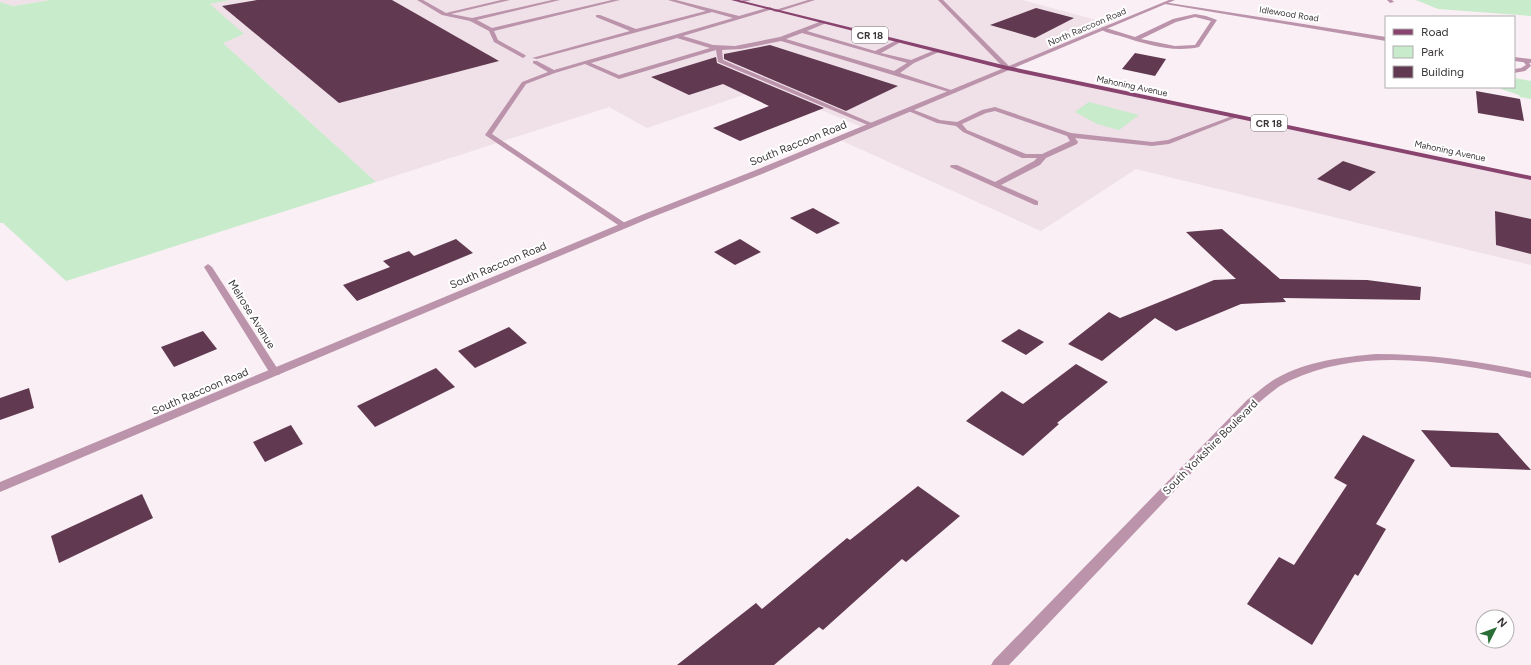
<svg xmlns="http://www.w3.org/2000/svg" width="1531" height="665" font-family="Figtree,sans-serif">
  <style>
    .built { fill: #f0e0e8 }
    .green { fill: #c7ebcb }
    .building { fill: #613951 }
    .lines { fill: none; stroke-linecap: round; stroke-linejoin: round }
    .service { fill: #bb93aa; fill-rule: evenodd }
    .minor { fill: #bb93aa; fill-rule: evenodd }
    .tertiary { fill: #bb93aa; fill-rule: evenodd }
    .primary { fill: #88436e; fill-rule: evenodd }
    .labels { text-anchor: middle; stroke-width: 4; stroke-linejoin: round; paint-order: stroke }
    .far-street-label { font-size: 9px; fill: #3b3739; stroke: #fff }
    .shield { fill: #fff; stroke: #767374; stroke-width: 1 }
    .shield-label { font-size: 10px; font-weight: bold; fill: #3b3739 }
    .street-label { font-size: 11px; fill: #3b3739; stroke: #fff }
  </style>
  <rect width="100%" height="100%" fill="#f9eff4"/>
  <!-- built -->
  <g class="built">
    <polygon points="0,0 51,0 13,6 0,2"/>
    <polygon points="230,0 1022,0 1115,25 1008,68 1531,178 1531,265 1136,169 1041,231 838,139 864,128 766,87 647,128 609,107 376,182 222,42 243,34 209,4"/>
  </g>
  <!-- green -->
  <g class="green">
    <polygon points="51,0 230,0 210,4 244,34 223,43 376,182 66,281 3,223 0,223 0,2 13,6"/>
    <polygon points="1416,0 1531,0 1531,16 1438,9"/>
    <polygon points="1514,78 1531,81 1531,99 1520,97 1519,95 1501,89 1501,87 1514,87"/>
    <polygon points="1089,102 1139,115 1119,130 1097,124 1075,112"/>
  </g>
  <!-- building -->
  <g class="building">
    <polygon points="257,0 392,0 499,61 339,103 222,6"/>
    <polygon points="1036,8 1074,18 1035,38 990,25"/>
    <polygon points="770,45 898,86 846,111 724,59 724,54"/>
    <polygon points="1135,53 1166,59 1155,76 1122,69"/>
    <polygon points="716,57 717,63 824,108 740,141 713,128 769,106 723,84 689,95 651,77"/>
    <polygon points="1476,91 1520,99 1524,121 1478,113"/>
    <polygon points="1343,161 1376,172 1350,191 1317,179"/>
    <polygon points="813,208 840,223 817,234 790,218"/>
    <polygon points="1495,211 1531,219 1531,254 1496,245"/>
    <polygon points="1222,229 1280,279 1367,280 1421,287 1420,300 1283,298 1286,302 1241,304 1176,331 1155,318 1102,361 1068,344 1109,312 1120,318 1214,280 1236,279 1186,232"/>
    <polygon points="456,239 473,253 357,301 343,285 390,267 383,261 409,251 414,256"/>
    <polygon points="740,239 761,252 735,265 714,252"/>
    <polygon points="509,327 527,343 475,368 458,351"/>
    <polygon points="1019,329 1044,342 1026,355 1001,341"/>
    <polygon points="203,331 217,349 174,367 161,347"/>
    <polygon points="1076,364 1108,382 1057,423 1059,424 1023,456 966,421 1002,391 1023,404"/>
    <polygon points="436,368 455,387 375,427 357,406"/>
    <polygon points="29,388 34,408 0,420 0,398"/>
    <polygon points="291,425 303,444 265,462 253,442"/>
    <polygon points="1421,430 1498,433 1531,470 1451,467"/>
    <polygon points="1363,435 1415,460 1376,524 1386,529 1358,576 1355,574 1312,645 1247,604 1279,557 1294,565 1347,485 1334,478"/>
    <polygon points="918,486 960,516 906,562 902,559 823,630 819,627 774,665 677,665 756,603 762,609 847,538 850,540"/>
    <polygon points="142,494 153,518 59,563 51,536"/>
  </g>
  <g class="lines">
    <!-- service -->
    <g class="service">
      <polygon points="417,0 423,0 446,13 501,0 510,0 451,14 472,18 552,0 560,0 477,20 492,28 612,0 620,0 494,31 498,40 525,55 526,56 523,58 494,42 489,31 470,21 442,15"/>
      <path d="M668,0H676L739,16L770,7L773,9L683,36L713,45L735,46L780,37L822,21L825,23L824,24L807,31L875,51L895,41H899V43L881,53L911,60L935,50H939V52L914,63L900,73L957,92L952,93L781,41L741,49L722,50L723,60L874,124V126H870L718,62L716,50L619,79L585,64L555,73L526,84L492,134L628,225L624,228L621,227L485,135L522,82L548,72L533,63V61H537L554,70L733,18L712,12L537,59L532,58L630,31L596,17V15H600L636,29L706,11ZM802,33L907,63L894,71L786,39ZM677,38L710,48L619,75L591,63Z"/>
      <polygon points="743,0 751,0 741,3 739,2"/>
      <polygon points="808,0 815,0 777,12 772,11"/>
      <polygon points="1387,0 1392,0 1394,2 1390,3"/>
      <path d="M1195,14L1206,16L1217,20L1199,47C1172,53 1146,44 1120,36C1114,34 1106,33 1100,29L1103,27L1135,37L1173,19ZM1195,17L1211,21L1195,45L1175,46L1141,39L1176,22Z"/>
      <polygon points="1523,59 1527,59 1531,66 1525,71 1514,73 1514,69 1521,68 1526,65 1522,60"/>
      <path d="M995,107L1071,133L1152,142L1168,140L1235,115L1240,116L1169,144L1152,146L1075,138L1078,142L1077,144L1046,158L1040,165L1001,185L1038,201V205H1035L950,167L951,165H957L995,182L1034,161L1037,158H1022L963,132L956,126L937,123L906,110L909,108L940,120L957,122L982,110ZM995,111L1067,136L1070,141L1042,154H1026L967,130L962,124L986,113Z"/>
    </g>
    <!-- minor -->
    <g class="minor">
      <polygon points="1163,2 1386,37 1386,41 1165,4"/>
      <polygon points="1514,57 1531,59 1531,63 1514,61"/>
      <polygon points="208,264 212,267 279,371 280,373 279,375 271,375 204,267"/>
      <path d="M1376,354C1429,354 1479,361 1531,372V378C1452,363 1365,345 1289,381C1276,387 1266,397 1255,406L1009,665H991L994,660L1247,400C1257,393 1266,384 1277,378C1307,361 1343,357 1376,354Z"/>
    </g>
    <!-- tertiary -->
    <polygon class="tertiary" points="938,0 943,0 1009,66 1169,0 1175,0 762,174 650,218 0,492 0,482 644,214 756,170 1004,68"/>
    <!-- primary -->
    <polygon class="primary" points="731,0 739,0 1007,66 1531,176 1531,180 1007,70"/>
  </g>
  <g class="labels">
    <!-- far-street labels -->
    <g class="far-street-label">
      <text transform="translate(1289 14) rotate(9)" y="3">Idlewood Road</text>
      <text transform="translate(1087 27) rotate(-23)" y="3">North Raccoon Road</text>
      <text transform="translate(1132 86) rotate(12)" y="3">Mahoning Avenue</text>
      <text transform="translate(1450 151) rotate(12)" y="3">Mahoning Avenue</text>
    </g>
    <!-- shield labels -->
    <g class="shield">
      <rect x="852" y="27" width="36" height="16" rx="3"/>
      <rect x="1251" y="115" width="36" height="16" rx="3"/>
    </g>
    <g class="shield-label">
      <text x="870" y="39">CR 18</text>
      <text x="1269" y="127">CR 18</text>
    </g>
    <!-- street labels -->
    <g class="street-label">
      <text transform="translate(798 143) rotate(-22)" y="4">South Raccoon Road</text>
      <text transform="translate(498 265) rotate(-23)" y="4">South Raccoon Road</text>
      <text transform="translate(252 314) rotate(58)" y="4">Melrose Avenue</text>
      <text transform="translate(200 391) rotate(-23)" y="4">South Raccoon Road</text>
      <text transform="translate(1210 447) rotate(-45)" y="4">South Yorkshire Boulevard</text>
    </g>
  </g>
  <!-- legend -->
  <rect x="1385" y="16" width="130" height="72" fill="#ffffff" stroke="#b1afb0"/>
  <rect x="1393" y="29" width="20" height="6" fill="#88436e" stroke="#b1afb0"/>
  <text x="1421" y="36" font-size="12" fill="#3b3739">Road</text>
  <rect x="1393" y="46" width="20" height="12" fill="#c7ebcb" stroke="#b1afb0"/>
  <text x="1421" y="56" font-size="12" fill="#3b3739">Park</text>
  <rect x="1393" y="66" width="20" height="12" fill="#613951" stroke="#b1afb0"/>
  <text x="1421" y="76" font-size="12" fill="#3b3739">Building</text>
  <!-- north arrow -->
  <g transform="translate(1495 629) rotate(48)"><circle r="19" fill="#ffffff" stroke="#b1afb0"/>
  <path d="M0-3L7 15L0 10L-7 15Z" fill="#296d37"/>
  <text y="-6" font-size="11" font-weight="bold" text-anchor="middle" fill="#3b3739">N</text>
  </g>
</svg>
